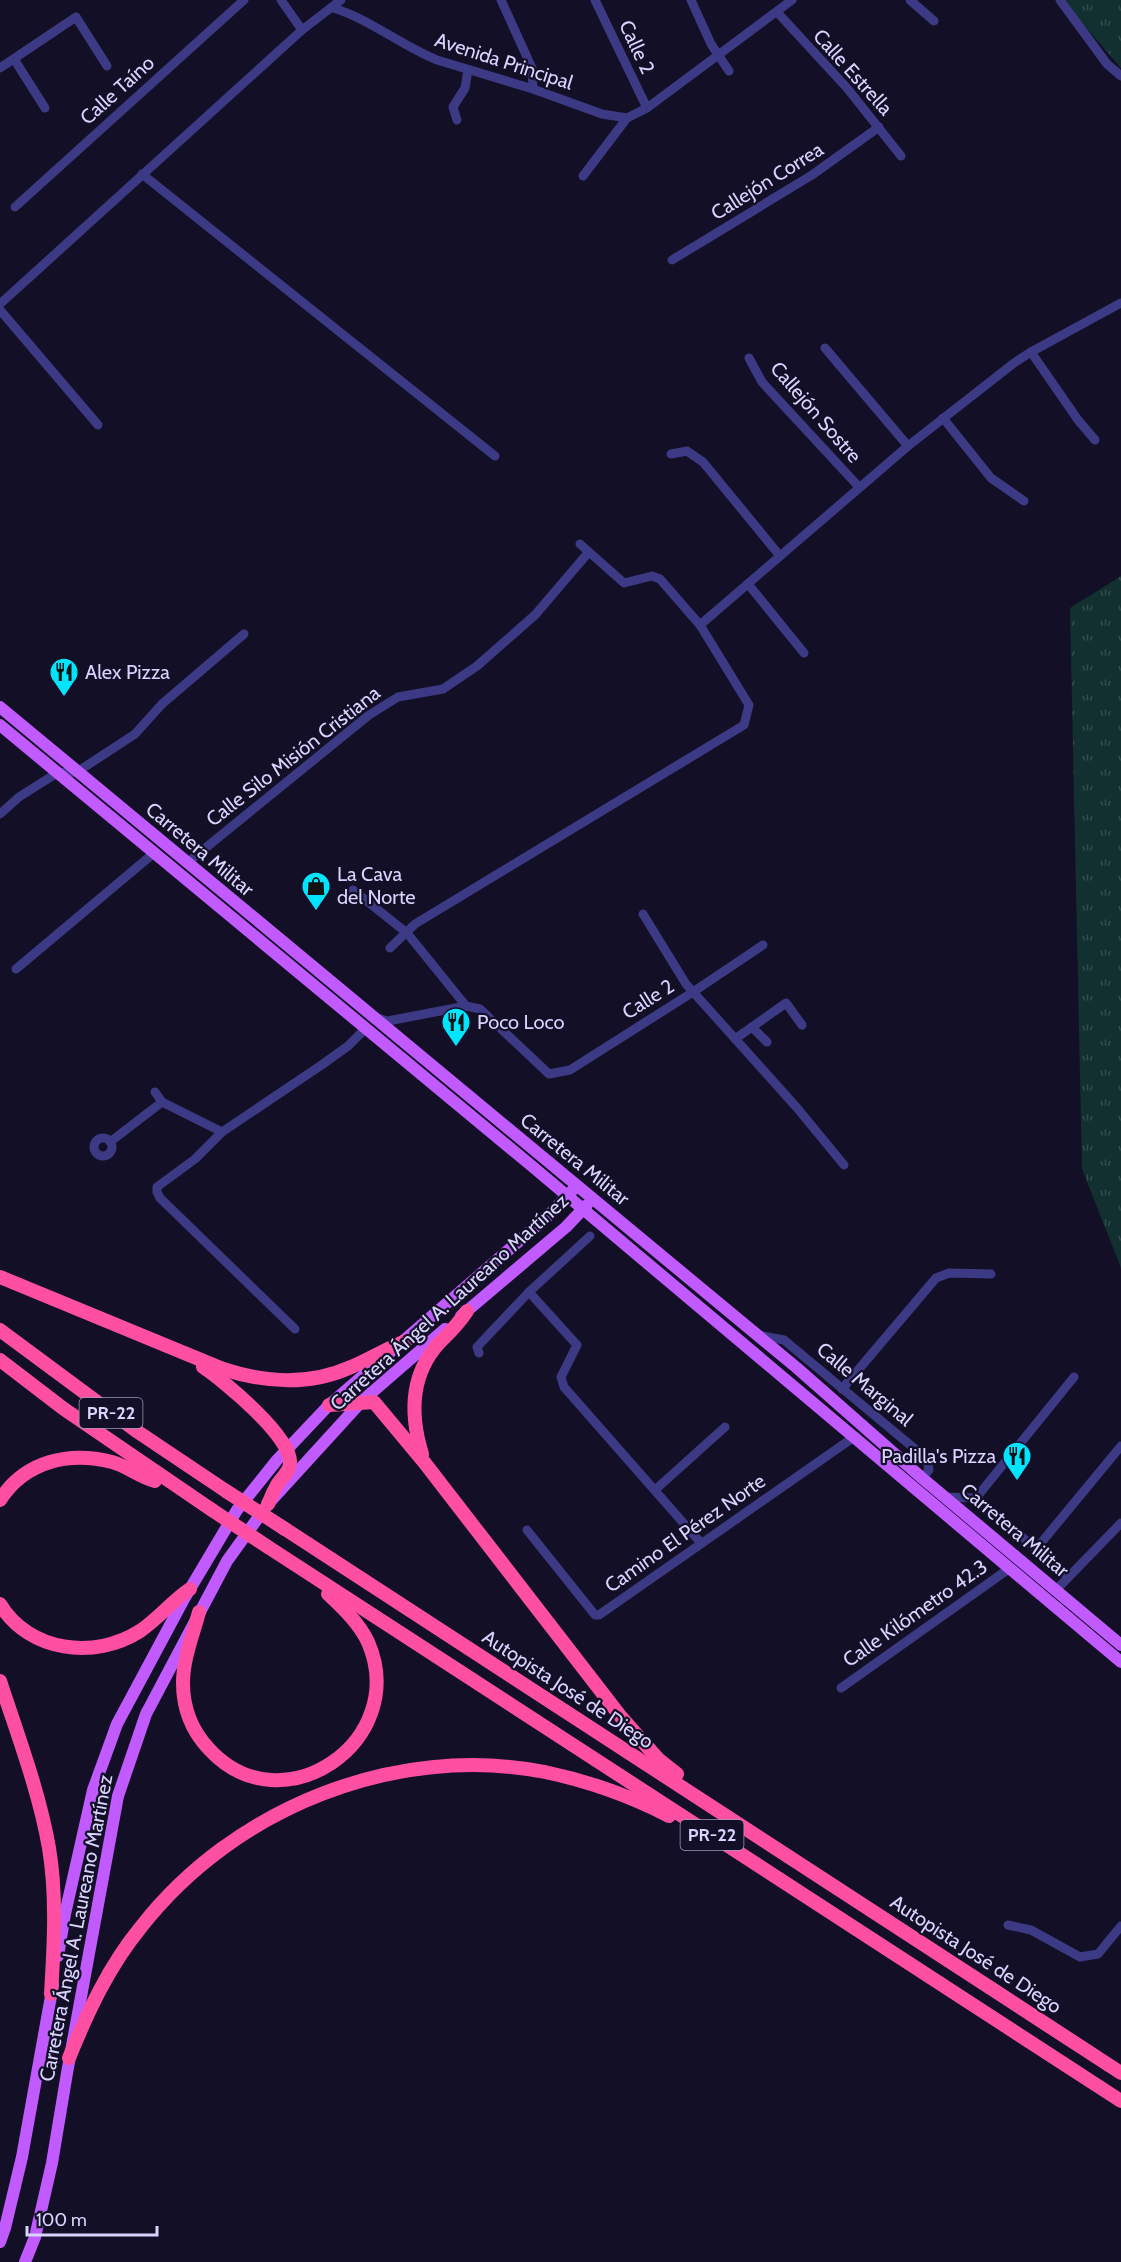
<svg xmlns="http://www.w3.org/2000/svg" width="1121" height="2262" font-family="Cabin,sans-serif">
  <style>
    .park { fill: url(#park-tufts) }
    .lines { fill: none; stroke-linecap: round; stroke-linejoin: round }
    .minor { stroke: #3d3a85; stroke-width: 9 }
    .major { stroke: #c25bff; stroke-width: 12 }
    .highway { stroke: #ff4fa3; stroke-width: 14 }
    .highway-bridge { stroke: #ff4fa3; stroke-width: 14 }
    .labels { text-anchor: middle; stroke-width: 4.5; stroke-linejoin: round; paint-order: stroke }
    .shield { fill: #130f26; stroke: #9e99be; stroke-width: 1.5 }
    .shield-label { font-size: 18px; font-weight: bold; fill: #d9d4ff }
    .street-label { font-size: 20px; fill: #d9d4ff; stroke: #130f26 }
    .poi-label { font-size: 20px; fill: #d9d4ff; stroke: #130f26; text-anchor: start }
  </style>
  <defs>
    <pattern id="park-tufts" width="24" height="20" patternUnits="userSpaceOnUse" patternTransform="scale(1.5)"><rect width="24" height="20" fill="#12302f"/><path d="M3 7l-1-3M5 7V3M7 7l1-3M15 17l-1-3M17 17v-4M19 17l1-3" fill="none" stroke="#344d4e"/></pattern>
  </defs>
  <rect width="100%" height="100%" fill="#130f26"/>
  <!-- park -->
  <g class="park">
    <polygon points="1066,0 1121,0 1121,68 1082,23"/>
    <polygon points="1121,576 1121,1268 1082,1169 1070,608"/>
  </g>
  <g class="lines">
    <!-- minor -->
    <g class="minor">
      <polyline points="281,0 302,30"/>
      <polyline points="501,0 532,68 533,89"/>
      <polyline points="595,0 647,108"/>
      <polyline points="691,0 711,44 729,71"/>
      <polyline points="910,0 934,21"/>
      <polyline points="1060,0 1107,64 1121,76"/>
      <path d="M333,8C370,19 400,45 437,60L533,89L602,114L627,118L647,108L792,0"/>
      <polyline points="777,12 847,88 901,156"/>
      <polyline points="14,59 45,108"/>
      <polyline points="0,68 76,17 107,66"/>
      <polyline points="457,120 453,107 465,88 468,70"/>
      <polyline points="142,174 495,456"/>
      <polyline points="583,176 627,118"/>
      <polyline points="15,207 244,0"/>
      <polyline points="672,260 812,175 879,127"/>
      <polyline points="0,304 302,30 341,0"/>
      <polyline points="0,310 98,425"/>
      <polyline points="825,348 908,446"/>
      <polyline points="1031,352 1078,420 1095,440"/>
      <polyline points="749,358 762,382 859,487"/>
      <polyline points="943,418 991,478 1024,501"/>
      <polyline points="671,454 687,451 703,462 780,556"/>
      <polyline points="748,584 804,653"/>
      <polyline points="700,625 908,446 1014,363 1031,352 1121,303"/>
      <polyline points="0,814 19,797 57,773 77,772 135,734 162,704 244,634"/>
      <polyline points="187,863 369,715 398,697 443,689 477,666 535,615 588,553"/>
      <polyline points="353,890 407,933 466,1006 480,1009 549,1074 570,1070 693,992 763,945"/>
      <polyline points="643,914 686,984 798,1109 844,1165"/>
      <polyline points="390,948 415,924 744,725 749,705 700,625 660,579 652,576 624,583 580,544"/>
      <polyline points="16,969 154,853"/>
      <polyline points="377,1018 388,1021 466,1006"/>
      <polyline points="752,1027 767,1042"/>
      <polyline points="735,1039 786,1003 802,1025"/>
      <polyline points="155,1092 162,1102 222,1132"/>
      <circle cx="103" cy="1147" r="9"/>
      <polyline points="110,1142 162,1102"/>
      <polyline points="529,1292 577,1345 561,1377 564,1387 701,1543"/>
      <polyline points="295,1329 160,1198 157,1192 157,1187 195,1159 222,1132 323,1064 348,1046 365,1029"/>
      <polyline points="758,1335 784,1340 927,1459 929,1470 922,1478"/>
      <polyline points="479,1353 477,1347 529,1292 590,1236"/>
      <polyline points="842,1389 936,1278 949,1273 991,1274"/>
      <polyline points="655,1490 725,1427"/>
      <polyline points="944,1497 976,1498 1068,1576"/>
      <polyline points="976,1498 1074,1377"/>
      <polyline points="527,1530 595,1615 599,1615 854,1437"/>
      <polyline points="1036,1549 1121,1446"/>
      <polyline points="1056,1590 1121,1523"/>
      <polyline points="841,1688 1010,1568"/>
      <polyline points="1008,1925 1031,1930 1080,1957 1098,1954 1121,1926"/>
    </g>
    <!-- major -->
    <g class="major">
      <polyline points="0,707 797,1368 922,1478 1121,1645"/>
      <polyline points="0,725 533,1167 1121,1662"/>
      <polyline points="461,1316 566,1227 587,1205"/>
      <polyline points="58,1956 65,1914 93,1790 117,1724 184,1599 237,1510 277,1460 329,1405 548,1216 572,1191"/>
      <polyline points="0,2242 5,2228 22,2157 53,1985"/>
      <polyline points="25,2262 35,2237 52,2163 67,2073 118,1796 146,1714 227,1561 268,1504 362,1401 445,1329"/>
    </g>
    <!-- highway -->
    <g class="highway">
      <path d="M0,1277L223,1369C266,1383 309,1386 351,1367C370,1359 387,1348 406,1341"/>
      <polyline points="0,1330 135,1430 226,1491"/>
      <polyline points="0,1360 64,1409 212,1510"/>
      <path d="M203,1367C224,1381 292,1437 290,1463C290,1473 280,1478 276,1487C273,1492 271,1498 268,1504"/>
      <polyline points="329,1405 374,1402 424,1462 621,1717 658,1759 677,1774"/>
      <path d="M422,1454C410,1415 410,1375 439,1343C451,1331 457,1326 467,1311"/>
      <path d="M0,1500C25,1461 69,1451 112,1462C127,1466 140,1477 155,1481"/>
      <polyline points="285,1529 1121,2073"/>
      <polyline points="268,1547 1121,2101"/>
      <path d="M0,1604C29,1652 95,1660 140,1631C158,1619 172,1601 190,1589"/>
      <path d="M199,1612C193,1635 183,1659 183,1683C183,1708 192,1731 209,1749C282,1829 411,1741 368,1642C359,1623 343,1608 328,1594"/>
      <path d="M0,1681C18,1736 39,1791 49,1848C57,1896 54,1945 51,1994"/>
      <path d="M69,2058C88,2011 109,1966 141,1927C234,1808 395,1743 545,1772C588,1781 630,1796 669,1816"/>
    </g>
    <!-- highway-bridge -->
    <g class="highway-bridge">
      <polyline points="226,1491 285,1529"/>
      <polyline points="212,1510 268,1547"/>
    </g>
  </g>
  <!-- icons -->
  <defs>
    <g id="restaurant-pin" transform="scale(1.5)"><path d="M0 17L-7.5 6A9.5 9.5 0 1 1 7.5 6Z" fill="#00e5ff" stroke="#130f26"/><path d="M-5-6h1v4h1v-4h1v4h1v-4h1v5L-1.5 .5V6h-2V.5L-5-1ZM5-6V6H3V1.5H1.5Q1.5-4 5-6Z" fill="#111"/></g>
    <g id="shop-pin" transform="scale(1.5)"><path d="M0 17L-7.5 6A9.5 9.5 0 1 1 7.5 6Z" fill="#00e5ff" stroke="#130f26"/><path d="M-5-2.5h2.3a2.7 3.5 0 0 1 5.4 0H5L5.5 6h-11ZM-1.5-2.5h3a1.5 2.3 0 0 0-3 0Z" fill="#111"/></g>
  </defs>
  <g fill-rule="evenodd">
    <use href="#restaurant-pin" x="64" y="672"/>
    <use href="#shop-pin" x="316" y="886"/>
    <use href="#restaurant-pin" x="456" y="1022"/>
    <use href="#restaurant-pin" x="1017" y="1456"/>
  </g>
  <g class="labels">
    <!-- shield labels -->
    <g class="shield">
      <rect x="79.5" y="1398" width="63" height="30" rx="4.5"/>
      <rect x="680.5" y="1820" width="63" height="30" rx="4.5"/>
    </g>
    <g class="shield-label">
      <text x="111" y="1419">PR-22</text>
      <text x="712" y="1841">PR-22</text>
    </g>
    <!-- street labels -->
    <g class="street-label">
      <text transform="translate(637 47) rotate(65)" y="7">Calle 2</text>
      <text transform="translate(504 61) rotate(18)" y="7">Avenida Principal</text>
      <text transform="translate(853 72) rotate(48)" y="7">Calle Estrella</text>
      <text transform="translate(117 90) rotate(-42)" y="7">Calle Taíno</text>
      <text transform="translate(767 181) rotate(-32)" y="7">Callejón Correa</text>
      <text transform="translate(816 412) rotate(49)" y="7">Callejón Sostre</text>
      <text transform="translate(293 756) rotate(-38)" y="7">Calle Silo Misión Cristiana</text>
      <text transform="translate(200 849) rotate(40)" y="7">Carretera Militar</text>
      <text transform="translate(648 999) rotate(-32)" y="7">Calle 2</text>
      <text transform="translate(575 1159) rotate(39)" y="7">Carretera Militar</text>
      <text transform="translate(449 1302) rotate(-42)" y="7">Carretera Ángel A. Laureano Martínez</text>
      <text transform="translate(865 1384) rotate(40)" y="7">Calle Marginal</text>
      <text transform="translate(1015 1530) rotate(40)" y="7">Carretera Militar</text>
      <text transform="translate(685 1533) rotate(-35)" y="7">Camino El Pérez Norte</text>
      <text transform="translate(915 1613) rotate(-35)" y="7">Calle Kilómetro 42.3</text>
      <text transform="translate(568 1689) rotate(33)" y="7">Autopista José de Diego</text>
      <text transform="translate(76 1928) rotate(-79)" y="7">Carretera Ángel A. Laureano Martínez</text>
      <text transform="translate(976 1954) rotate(33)" y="7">Autopista José de Diego</text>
    </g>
    <!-- poi labels -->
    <g class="poi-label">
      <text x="85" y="679">Alex Pizza</text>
      <text x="337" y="881">La Cava<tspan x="337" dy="23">del Norte</tspan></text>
      <text x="477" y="1029">Poco Loco</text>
      <text x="996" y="1463" text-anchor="end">Padilla's Pizza</text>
    </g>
  </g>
  <!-- scale -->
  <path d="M27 2226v9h130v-9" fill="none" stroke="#d9d4ff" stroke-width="3"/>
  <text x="36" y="2226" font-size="18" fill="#d9d4ff" stroke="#130f26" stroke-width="4.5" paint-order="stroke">100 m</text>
</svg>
